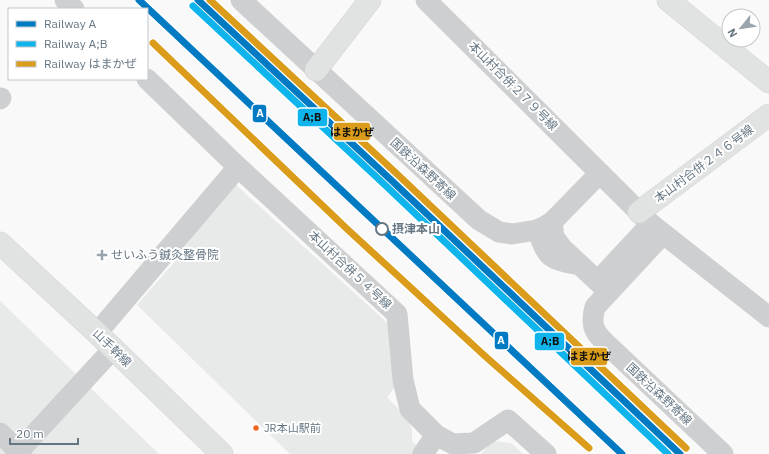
<svg xmlns="http://www.w3.org/2000/svg" width="769" height="454" font-family="'IBM Plex Sans','Noto Sans JP',sans-serif">
  <style>
    .built { fill: #e8e9e9 }
    .lines { fill: none; stroke-linecap: round; stroke-linejoin: round }
    .secondary-casing { stroke: #d5d6d7; stroke-width: 23 }
    .street { stroke: #cecfd0; stroke-width: 21 }
    .secondary { stroke: #e1e2e2; stroke-width: 22 }
    .rail-1-casing { stroke: #fff; stroke-width: 10 }
    .rail-2-casing { stroke: #fff; stroke-width: 10 }
    .rail-3-casing { stroke: #fff; stroke-width: 10 }
    .rail-1 { stroke: #007ac2; stroke-width: 7 }
    .rail-2 { stroke: #0fb4ec; stroke-width: 7 }
    .rail-3 { stroke: #da9c1a; stroke-width: 7 }
    .stop-dot { fill: #fff; stroke: #657683; stroke-width: 2 }
    .poi-dot { fill: #99a4ac; stroke: #fff; stroke-width: 1.5 }
    .bus-dot { fill: #f26522; stroke: #fff; stroke-width: 1.5 }
    .labels { text-anchor: middle; stroke-width: 4; stroke-linejoin: round; paint-order: stroke }
    .bus-label { font-size: 11px; fill: #657683; stroke: #fff; text-anchor: start }
    .street-label { font-size: 12px; fill: #657683; stroke: #fff }
    .stop-label { font-size: 12px; font-weight: bold; fill: #657683; stroke: #fff; text-anchor: start }
    .poi-label { font-size: 12px; fill: #657683; stroke: #fff; text-anchor: start }
    .line-badge { stroke: #fff; stroke-width: 1.5 }
    .badge-label { font-size: 11px; text-anchor: middle; font-weight: bold; fill: #fff }
    .pale-badge-label { font-size: 11px; text-anchor: middle; font-weight: bold; fill: #111 }
  </style>
  <rect width="100%" height="100%" fill="#f9f9f9"/>
  <!-- built -->
  <g class="built">
    <polygon points="235,184 393,328 400,381 387,397 408,419 412,430 412,441 426,454 290,454 137,305 177,259 196,231"/>
    <polygon points="0,301 159,454 0,454"/>
    <polygon points="492,441 511,443 523,454 481,454"/>
  </g>
  <g class="lines">
    <!-- secondary casing -->
    <g class="secondary-casing">
      <g id="secondary">
        <polyline points="668,0 769,82"/>
        <polyline points="316,70 370,0"/>
        <polyline points="639,212 769,115"/>
        <polyline points="0,243 97,333 222,454"/>
      </g>
    </g>
    <!-- street -->
    <g class="street">
      <polyline points="65,0 74,9"/>
      <polyline points="241,0 479,220 499,232 512,234 537,230 544,227 552,222 600,173"/>
      <polyline points="426,0 651,224 769,317"/>
      <polyline points="147,79 238,167 397,314 403,380 410,409 436,435 453,444 474,443 508,420 546,454"/>
      <polyline points="0,99 1,98"/>
      <polyline points="552,222 554,237 562,248 609,292"/>
      <path d="M537,230C548,256 546,258 575,264"/>
      <path d="M663,234L595,307C588,332 600,337 616,353L723,454"/>
      <polyline points="598,281 651,224"/>
      <polyline points="97,333 238,167"/>
      <polyline points="0,433 21,454"/>
      <polyline points="19,451 113,349"/>
      <polyline points="423,454 436,435"/>
    </g>
    <!-- secondary -->
    <use href="#secondary" class="secondary"/>
    <!-- rail-1 casing -->
    <g class="rail-1-casing">
      <g id="rail-1">
        <polyline points="139,0 622,454"/>
        <polyline points="198,0 390,179 680,454"/>
      </g>
    </g>
    <!-- rail-2 casing -->
    <g class="rail-2-casing">
      <polyline id="rail-2" points="193,6 385,185 668,454"/>
    </g>
    <!-- rail-3 casing -->
    <g class="rail-3-casing">
      <g id="rail-3">
        <polyline points="210,0 396,173 686,448"/>
        <polyline points="153,43 346,228 486,357 589,448"/>
      </g>
    </g>
    <!-- rail-1 -->
    <use href="#rail-1" class="rail-1"/>
    <!-- rail-2 -->
    <use href="#rail-2" class="rail-2"/>
    <!-- rail-3 -->
    <use href="#rail-3" class="rail-3"/>
  </g>
  <!-- markers -->
  <circle class="stop-dot" cx="382" cy="229" r="6"/>
  <path class="poi-dot" d="M100 249h4v4h4v4h-4v4h-4v-4h-4v-4h4z"/>
  <circle class="bus-dot" cx="256" cy="428" r="3.5"/>
  <g class="labels">
    <!-- bus labels -->
    <g class="bus-label">
      <text x="264" y="432">JR本山駅前</text>
    </g>
    <!-- street labels -->
    <g class="street-label">
      <text transform="translate(513 86) rotate(45)" y="4">本山村合併２７９号線</text>
      <text transform="translate(704 164) rotate(-37)" y="4">本山村合併２４６号線</text>
      <text transform="translate(423 169) rotate(43)" y="4">国鉄沿森野寄線</text>
      <text transform="translate(350 270) rotate(43)" y="4">本山村合併５４号線</text>
      <text transform="translate(112 348) rotate(44)" y="4">山手幹線</text>
      <text transform="translate(659 394) rotate(43)" y="4">国鉄沿森野寄線</text>
    </g>
    <!-- stop labels -->
    <g class="stop-label">
      <text x="392" y="233">摂津本山</text>
    </g>
    <!-- poi labels -->
    <g class="poi-label">
      <text x="111" y="259">せいふう鍼灸整骨院</text>
    </g>
  </g>
  <g class="line-badge">
    <rect x="252" y="104" width="15" height="19" rx="4" fill="#007ac2"/>
    <rect x="297" y="108" width="31" height="19" rx="4" fill="#0fb4ec"/>
    <rect x="333" y="122" width="38" height="19" rx="4" fill="#da9c1a"/>
    <rect x="494" y="331" width="15" height="19" rx="4" fill="#007ac2"/>
    <rect x="534" y="332" width="31" height="19" rx="4" fill="#0fb4ec"/>
    <rect x="570" y="347" width="38" height="19" rx="4" fill="#da9c1a"/>
  </g>
  <g class="badge-label">
    <text x="260" y="117">A</text>
    <text x="501" y="344">A</text>
  </g>
  <g class="pale-badge-label">
    <text x="312" y="121">A;B</text>
    <text x="352" y="136">はまかぜ</text>
    <text x="550" y="345">A;B</text>
    <text x="589" y="360">はまかぜ</text>
  </g>
  <!-- legend -->
  <rect x="8" y="8" width="140" height="72" fill="#ffffff" stroke="#c1c8cd"/>
  <rect x="16" y="21" width="20" height="6" fill="#007ac2" stroke="#c1c8cd"/>
  <text x="44" y="28" font-size="12" fill="#657683">Railway A</text>
  <rect x="16" y="41" width="20" height="6" fill="#0fb4ec" stroke="#c1c8cd"/>
  <text x="44" y="48" font-size="12" fill="#657683">Railway A;B</text>
  <rect x="16" y="61" width="20" height="6" fill="#da9c1a" stroke="#c1c8cd"/>
  <text x="44" y="68" font-size="12" fill="#657683">Railway はまかぜ</text>
  <!-- north arrow -->
  <g transform="translate(741 28) rotate(240)"><circle r="19" fill="#ffffff" stroke="#c1c8cd"/>
  <path d="M0-3L7 15L0 10L-7 15Z" fill="#99a4ac"/>
  <text y="-6" font-size="11" font-weight="bold" text-anchor="middle" fill="#657683">N</text>
  </g>
  <!-- scale -->
  <path d="M10 438v6h68v-6" fill="none" stroke="#657683" stroke-width="2"/>
  <text x="16" y="438" font-size="12" fill="#657683" stroke="#ffffff" stroke-width="3" paint-order="stroke">20 m</text>
</svg>
